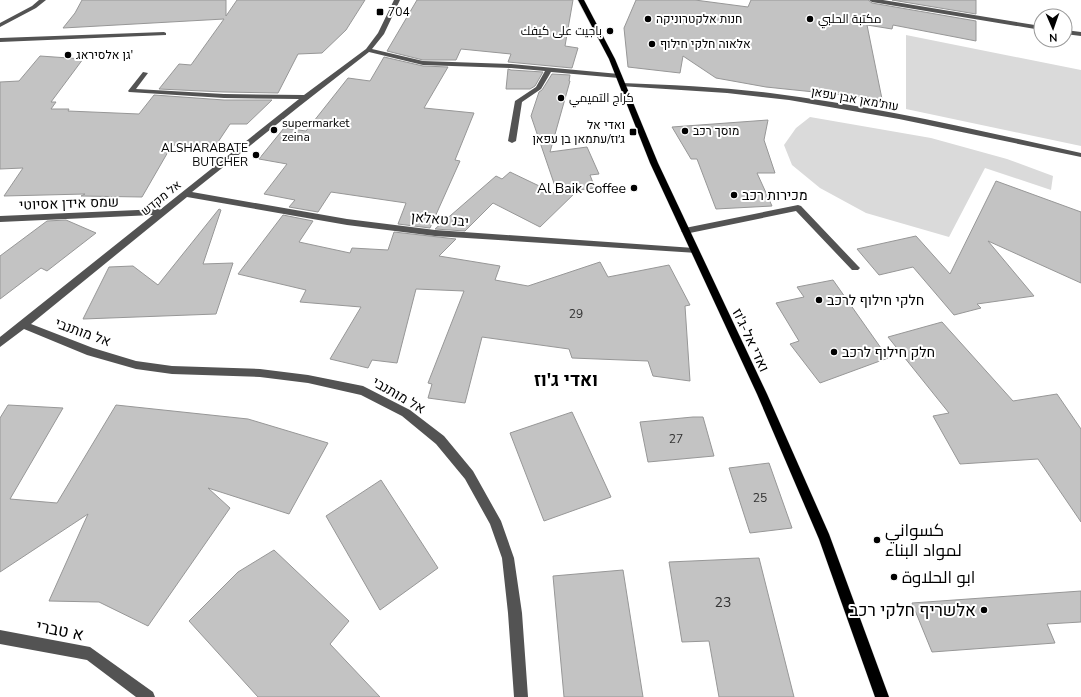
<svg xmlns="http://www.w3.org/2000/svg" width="1081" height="697" font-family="'Nunito Sans',Cairo,Heebo,sans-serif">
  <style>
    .green { fill: #dadada }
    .building { fill: #c3c3c3; stroke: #979797 }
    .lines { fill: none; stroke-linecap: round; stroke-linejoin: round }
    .major-casing { stroke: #dbdbdb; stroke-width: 1 }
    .minor { fill: #535353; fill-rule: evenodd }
    .major { fill: #000; fill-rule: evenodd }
    .poi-dot { fill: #000; stroke: #fff; stroke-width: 1.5 }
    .labels { text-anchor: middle; stroke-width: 4; stroke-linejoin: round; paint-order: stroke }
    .far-poi-label { font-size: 12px; fill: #000; stroke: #fff; text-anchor: start }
    .far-street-label { font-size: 12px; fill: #000; stroke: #fff }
    .number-label { font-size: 12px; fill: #313131 }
    .poi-label { font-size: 14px; fill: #000; stroke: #fff; text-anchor: start }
    .street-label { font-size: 14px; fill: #000; stroke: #fff }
    .near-number-label { font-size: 14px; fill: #313131 }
    .near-poi-label { font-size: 17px; fill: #000; stroke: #fff; text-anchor: start }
    .near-street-label { font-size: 17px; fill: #000; stroke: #fff }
    .district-label { font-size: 18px; font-weight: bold; fill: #000; stroke: #fff }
  </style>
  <rect width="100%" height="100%" fill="#fff"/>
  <!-- green -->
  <g class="green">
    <polygon points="906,35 1081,70 1081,146 906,109"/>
    <polygon points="810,117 931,138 1007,159 1053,176 1051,190 985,168 949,237 866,213 820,188 792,165 784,145 796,128"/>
  </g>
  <!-- building -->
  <g class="building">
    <polygon points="82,0 226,0 226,16 237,0 365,0 346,30 322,53 298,54 278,93 224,92 159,89 179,64 191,65 224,19 63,28 75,13"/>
    <polygon points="417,0 573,0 565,46 578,48 572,68 508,62 511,54 461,49 456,60 423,60 387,51"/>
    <polygon points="636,0 695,0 748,7 751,0 868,0 872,3 976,21 976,41 893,25 892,29 867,25 882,99 766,87 716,78 683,56 680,73 628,67 624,28"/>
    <polygon points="892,0 976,0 976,14"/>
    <polygon points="40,56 83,59 51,102 56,102 51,109 69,109 68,111 139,114 154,95 224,100 272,100 247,124 230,124 214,148 172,145 142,197 81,196 85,194 4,196 23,168 0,169 0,82 19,81"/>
    <polygon points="384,57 423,66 448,67 424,108 474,113 455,160 460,161 430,228 398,224 406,203 331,192 318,212 289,207 295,200 264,194 287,164 259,159 284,128 306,131 348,78 370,81"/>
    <polygon points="508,69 511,70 543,72 535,86 530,89 506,89"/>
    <polygon points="552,74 570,75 569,81 570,81 550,152 587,147 599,174 590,175 595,188 578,190 540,227 493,203 465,231 435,229 496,176 502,179 510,172 558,195 531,116 539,92 542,90"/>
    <polygon points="768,120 764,140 775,173 757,173 772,206 716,209 697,159 691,159 672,127"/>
    <polygon points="996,181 1081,212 1081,283 988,241 1034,296 977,304 981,308 954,315 913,267 879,275 857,249 916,236 950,274"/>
    <polygon points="219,209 221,210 203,264 233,263 216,314 83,319 109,267 133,266 158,285"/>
    <polygon points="283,215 313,221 299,242 350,253 352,248 388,250 394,232 456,239 439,256 500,266 495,280 528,286 600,262 608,277 669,265 690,305 685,306 690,381 653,376 648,361 572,358 569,349 482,337 465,403 428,398 432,384 428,383 464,291 416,289 397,363 372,360 368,368 330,359 361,307 300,302 306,290 238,274"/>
    <polygon points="66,220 96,233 47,271 41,268 0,299 0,256 47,221"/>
    <polygon points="833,280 888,358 820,383 790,344 799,341 776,303 804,297 797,287"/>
    <polygon points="942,322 1013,401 1057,394 1081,429 1081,522 1038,459 960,464 933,416 949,413 888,337"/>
    <polygon points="8,405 63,408 10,499 57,503 116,405 248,419 328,443 289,514 208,488 230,508 148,626 99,602 49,601 88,514 0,572 0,418"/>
    <polygon points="572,412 611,497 544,521 510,433"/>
    <polygon points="693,417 703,417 714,456 648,462 640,422"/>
    <polygon points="769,463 792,528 750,533 729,468"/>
    <polygon points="381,480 438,568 380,610 326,516"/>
    <polygon points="274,550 349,621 330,644 380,697 258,697 189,621 238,572"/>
    <polygon points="759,558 794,697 719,697 709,641 682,642 669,562"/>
    <polygon points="623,570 643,697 564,697 553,576"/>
    <polygon points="1081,591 1081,622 1047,624 1055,643 932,652 912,603"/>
  </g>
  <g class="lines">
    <!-- major casing -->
    <g class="major-casing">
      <polygon id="major" points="578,0 584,0 615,59 658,163 767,394 829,534 889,697 875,697 819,539 757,394 650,163 609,59"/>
    </g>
    <!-- minor -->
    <g class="minor">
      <polygon points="39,0 46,0 36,8 0,27 0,23 32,6"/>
      <polygon points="394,0 400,0 384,34 372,49 423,61 511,64 619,74 622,76 619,78 551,72 541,89 522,102 516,141 512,143 508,141 515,101 536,87 545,71 511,68 423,65 369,52 301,105 192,192 347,219 435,230 694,248 697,249 698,251 697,253 435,236 347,225 187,197 31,324 93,348 136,361 172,366 260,369 308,375 363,386 410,410 444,436 473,471 501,521 514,558 522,613 528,697 514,697 508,613 502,558 490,524 465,479 436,444 402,416 361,395 308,383 260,377 172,374 136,369 87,355 24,329 0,347 0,337 153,215 0,222 0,216 161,209 299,99 224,98 129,92 128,91 143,72 148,73 136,89 224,94 304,95 366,49 378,33"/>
      <polygon points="869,0 883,0 1041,26 1041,30 872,2"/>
      <polygon points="1065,30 1081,32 1081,36 1065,34"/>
      <polygon points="164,32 166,33 166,35 0,42 0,38"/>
      <path d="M622,83C671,85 721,87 770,93C874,106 978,130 1081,153V157L899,119L789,100L727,93L620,86V84Z"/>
      <polygon points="798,205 801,206 858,266 860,268 858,270 852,270 796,211 685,234 681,231 685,228"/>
      <polygon points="0,630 90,647 153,692 155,697 136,697 87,660 0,644"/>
    </g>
    <!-- major -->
    <use href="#major" class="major"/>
  </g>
  <!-- markers -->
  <g class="poi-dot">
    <rect x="376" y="8" width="8" height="8" rx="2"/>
    <circle cx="648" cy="19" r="4"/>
    <circle cx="810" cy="19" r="4"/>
    <circle cx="610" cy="31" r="4"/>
    <circle cx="652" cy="44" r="4"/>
    <circle cx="68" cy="55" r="4"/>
    <circle cx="561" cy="98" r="4"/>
    <circle cx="274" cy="130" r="4"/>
    <circle cx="685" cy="131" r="4"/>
    <rect x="629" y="128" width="8" height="8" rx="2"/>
    <circle cx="256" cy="155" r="4"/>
    <circle cx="634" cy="188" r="4"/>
    <circle cx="734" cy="195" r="4"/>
    <circle cx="819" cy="300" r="4"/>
    <circle cx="834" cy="352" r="4"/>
    <circle cx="877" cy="540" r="4"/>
    <circle cx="894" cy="577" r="4"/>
    <circle cx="984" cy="610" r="4"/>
  </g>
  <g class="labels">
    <!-- far-poi labels -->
    <g class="far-poi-label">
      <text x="388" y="16">704</text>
      <text x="656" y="23">חנות אלקטרוניקה</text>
      <text x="818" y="23">مكتبة الحلبي</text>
      <text x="602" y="35" text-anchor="end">باجيت على كيفك</text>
      <text x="660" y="48">אלאוה חלקי חילוף</text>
      <text x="76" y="59">גן אלסיראג'</text>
      <text x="569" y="102">كراج التميمي</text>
      <text x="282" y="127">supermarket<tspan x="282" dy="14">zeina</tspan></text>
      <text x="625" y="129" text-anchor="end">ואדי אל<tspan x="625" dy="14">ג׳וז/עתמאן בן עפאן</tspan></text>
      <text x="693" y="135">מוסך רכב</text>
      <text x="248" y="152" text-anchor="end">ALSHARABATE<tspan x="248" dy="14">BUTCHER</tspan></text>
    </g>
    <!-- far-street labels -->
    <g class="far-street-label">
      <text transform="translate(855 99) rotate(10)" y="4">עות'מאן אבן עפאן</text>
      <text transform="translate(161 198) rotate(-39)" y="4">אל מקדש</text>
    </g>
    <!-- number labels -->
    <g class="number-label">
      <text x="576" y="318">29</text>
      <text x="676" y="443">27</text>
      <text x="760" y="502">25</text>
    </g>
    <!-- poi labels -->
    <g class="poi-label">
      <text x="626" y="193" text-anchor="end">Al Baik Coffee</text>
      <text x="742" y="200">מכירות רכב</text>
      <text x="827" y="305">חלקי חילוף לרכב</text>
      <text x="842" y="357">חלק חילוף לרכב</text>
    </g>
    <!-- street labels -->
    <g class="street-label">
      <text transform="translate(69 203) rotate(-2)" y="5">שמס אידן אסיוטי</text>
      <text transform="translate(440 219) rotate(5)" y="5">יבנ טאלאן</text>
      <text transform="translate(83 332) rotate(20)" y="5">אל מותנבי</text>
      <text transform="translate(751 340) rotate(65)" y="5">ואדי אל-ג'וז</text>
      <text transform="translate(399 395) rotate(30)" y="5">אל מותנבי</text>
    </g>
    <!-- near-number labels -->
    <g class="near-number-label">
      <text x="723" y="607">23</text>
    </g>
    <!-- near-poi labels -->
    <g class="near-poi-label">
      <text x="885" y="536">كسواني<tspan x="885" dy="20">لمواد البناء</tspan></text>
      <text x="902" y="583">ابو الحلاوة</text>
      <text x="976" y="616" text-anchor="end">אלשריף חלקי רכב</text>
    </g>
    <!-- near-street labels -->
    <g class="near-street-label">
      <text transform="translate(60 630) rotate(11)" y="6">א טברי</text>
    </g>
    <!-- district labels -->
    <g class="district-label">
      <text x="566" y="386">ואדי ג'וז</text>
    </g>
  </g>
  <!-- north arrow -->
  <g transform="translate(1053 28) rotate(178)"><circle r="19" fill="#ffffff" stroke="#999999"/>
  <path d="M0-3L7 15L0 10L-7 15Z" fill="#000000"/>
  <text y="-6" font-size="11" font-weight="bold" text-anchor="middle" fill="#000000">N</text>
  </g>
</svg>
